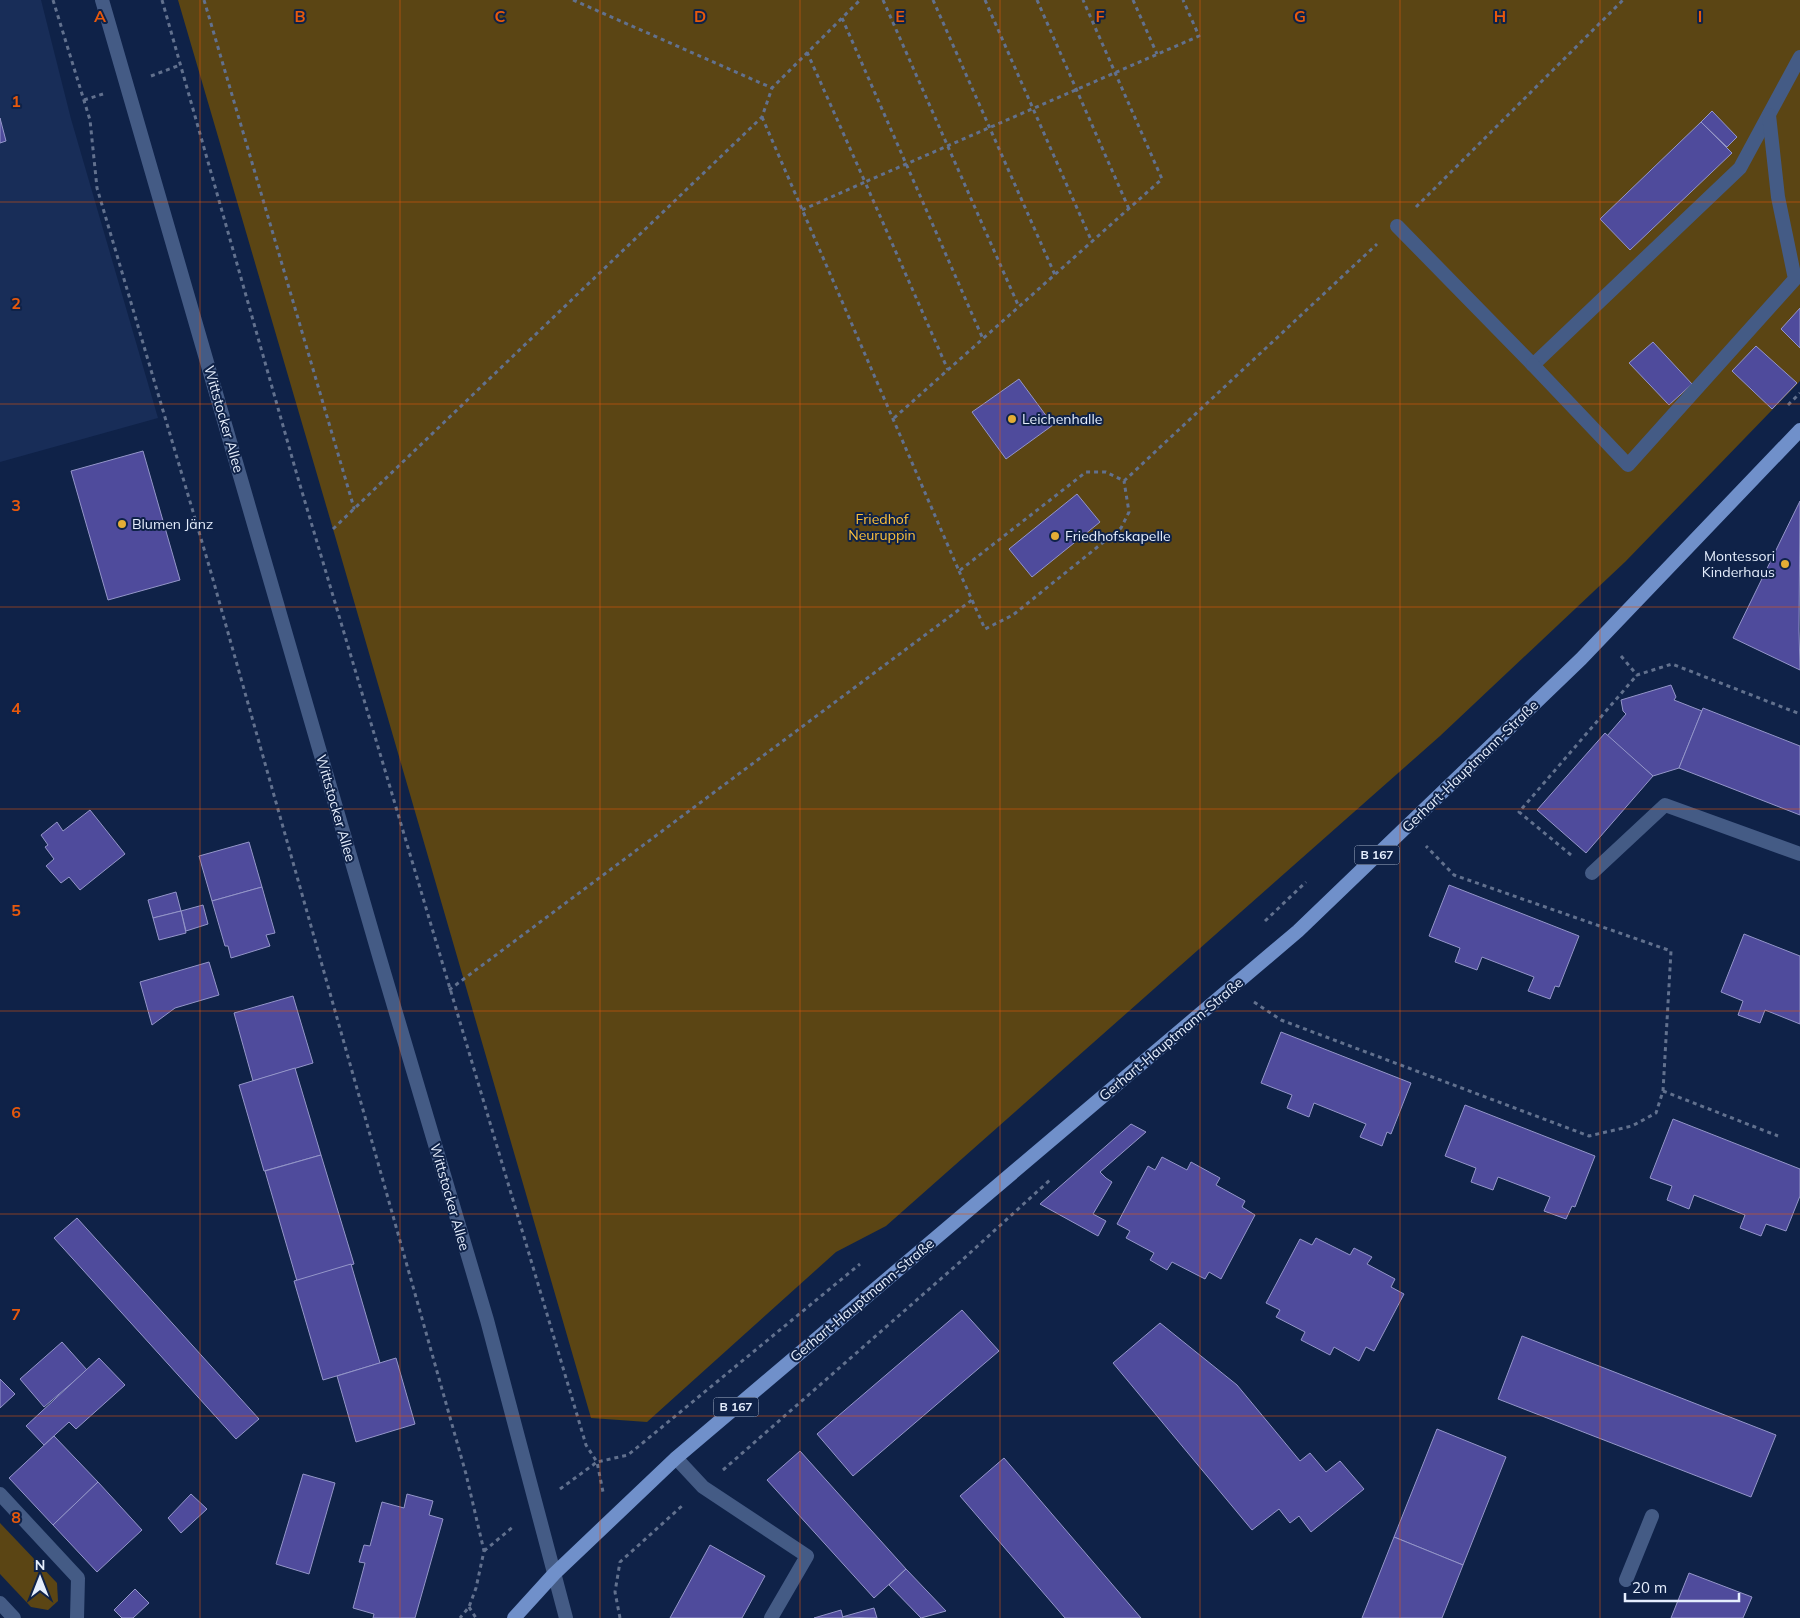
<svg xmlns="http://www.w3.org/2000/svg" width="1800" height="1618" font-family="Mulish,sans-serif">
  <style>
    .built { fill: #182d58 }
    .green { fill: #5b4514 }
    .building { fill: #4f4b9c; stroke: #9496c9 }
    .lines { fill: none; stroke-linecap: round; stroke-linejoin: round }
    .path { stroke: #62718e; stroke-width: 3; stroke-dasharray: 4 4; stroke-linecap: butt }
    .service { stroke: #445b85; stroke-width: 14 }
    .minor { stroke: #445b85; stroke-width: 14 }
    .secondary { stroke: #445b85; stroke-width: 14 }
    .primary { stroke: #7090ca; stroke-width: 14 }
    .grid { fill: none; stroke: #e8590c; stroke-width: 1; stroke-opacity: 0.55 }
    .poi-dot { fill: #e4ad35; stroke: #0f2248; stroke-width: 2 }
    .labels { text-anchor: middle; stroke-width: 4; stroke-linejoin: round; paint-order: stroke }
    .shield { fill: #0f2248; stroke: #a5b1c7; stroke-width: 1 }
    .shield-label { font-size: 12px; font-weight: bold; fill: #e5eefd }
    .street-label { font-size: 14px; fill: #e5eefd; stroke: #0f2248 }
    .poi-label { font-size: 14px; fill: #e5eefd; stroke: #0f2248; text-anchor: start }
    .park-label { font-size: 14px; fill: #fec13b; stroke: #0f2248 }
    .grid-label { font-size: 16px; text-anchor: middle; font-weight: bold; fill: #e8590c; stroke: #0f2248; stroke-width: 4; stroke-linejoin: round; paint-order: stroke }
  </style>
  <rect width="100%" height="100%" fill="#0f2248"/>
  <!-- built -->
  <polygon class="built" points="0,0 41,0 71,119 158,418 0,462"/>
  <!-- green -->
  <g class="green">
    <polygon points="178,0 1800,0 1800,381 1626,561 1440,736 886,1226 836,1252 647,1422 591,1418 333,529"/>
    <polygon points="0,1523 57,1583 58,1601 48,1610 31,1607 0,1574"/>
  </g>
  <!-- building -->
  <g class="building">
    <polygon points="1712,111 1737,137 1727,147 1701,122"/>
    <polygon points="0,118 6,141 0,143"/>
    <polygon points="1701,122 1732,153 1630,250 1600,219"/>
    <polygon points="1800,308 1800,348 1781,329"/>
    <polygon points="1653,342 1692,384 1669,405 1629,363"/>
    <polygon points="1756,346 1797,383 1772,409 1732,371"/>
    <polygon points="1019,379 1053,425 1006,459 972,412"/>
    <polygon points="143,451 180,580 108,600 71,471"/>
    <polygon points="1077,494 1100,522 1032,577 1009,549"/>
    <polygon points="1800,501 1799,630 1800,670 1733,638"/>
    <polygon points="1671,685 1676,697 1674,700 1702,711 1679,768 1653,776 1607,736 1626,714 1623,711 1621,700"/>
    <polygon points="1703,708 1800,746 1800,815 1679,768"/>
    <polygon points="1605,733 1653,776 1586,853 1537,810"/>
    <polygon points="90,810 125,854 80,890 69,877 61,883 46,866 54,859 45,847 48,845 41,835 57,822 63,831"/>
    <polygon points="249,842 262,887 212,901 199,856"/>
    <polygon points="1449,885 1579,936 1559,987 1555,986 1550,999 1528,991 1534,977 1482,957 1477,970 1455,962 1460,948 1429,936"/>
    <polygon points="262,887 275,933 266,935 270,946 231,958 228,946 225,946 212,901"/>
    <polygon points="176,892 181,911 153,918 148,900"/>
    <polygon points="203,905 208,924 186,931 181,911"/>
    <polygon points="181,911 186,933 159,940 153,918"/>
    <polygon points="1744,934 1800,956 1800,1024 1765,1010 1760,1023 1738,1015 1743,1001 1721,992"/>
    <polygon points="209,962 219,995 175,1008 152,1025 140,982"/>
    <polygon points="293,996 313,1063 253,1081 234,1013"/>
    <polygon points="1281,1032 1411,1083 1391,1134 1387,1132 1382,1146 1360,1137 1366,1124 1314,1103 1309,1117 1287,1108 1292,1095 1261,1083"/>
    <polygon points="295,1068 321,1155 264,1171 239,1085"/>
    <polygon points="1465,1105 1595,1156 1575,1207 1572,1206 1566,1219 1544,1211 1550,1197 1498,1177 1493,1190 1471,1182 1476,1168 1445,1156"/>
    <polygon points="1673,1119 1800,1169 1800,1196 1786,1231 1766,1224 1761,1236 1740,1228 1745,1215 1694,1195 1689,1209 1667,1200 1672,1186 1650,1178"/>
    <polygon points="1131,1124 1146,1132 1100,1172 1106,1178 1112,1182 1093,1214 1106,1221 1098,1236 1040,1204"/>
    <polygon points="321,1155 354,1264 297,1281 265,1171"/>
    <polygon points="1162,1157 1187,1170 1191,1162 1220,1178 1216,1185 1245,1201 1242,1207 1255,1215 1221,1279 1209,1272 1205,1279 1172,1262 1167,1270 1150,1260 1154,1253 1126,1238 1130,1231 1117,1224 1148,1166 1155,1170"/>
    <polygon points="77,1218 259,1419 236,1439 54,1238"/>
    <polygon points="1316,1238 1350,1255 1354,1248 1372,1257 1367,1264 1395,1279 1391,1287 1404,1294 1374,1351 1366,1347 1359,1361 1334,1347 1330,1355 1301,1340 1305,1332 1276,1317 1280,1310 1266,1303 1300,1239 1312,1245"/>
    <polygon points="351,1264 380,1363 323,1380 294,1281"/>
    <polygon points="962,1310 999,1351 853,1476 817,1434"/>
    <polygon points="1160,1323 1237,1385 1300,1461 1310,1453 1326,1472 1340,1461 1364,1489 1311,1532 1299,1516 1290,1523 1279,1509 1252,1530 1113,1363"/>
    <polygon points="1522,1336 1776,1435 1751,1497 1498,1399"/>
    <polygon points="62,1342 87,1370 44,1407 20,1379"/>
    <polygon points="99,1358 125,1385 76,1429 69,1422 44,1445 26,1426"/>
    <polygon points="396,1358 415,1424 356,1442 337,1376"/>
    <polygon points="0,1379 15,1394 0,1408"/>
    <polygon points="1437,1429 1506,1457 1463,1565 1394,1537"/>
    <polygon points="54,1436 98,1482 53,1525 9,1478"/>
    <polygon points="800,1451 906,1569 874,1598 767,1480"/>
    <polygon points="1004,1458 1141,1618 1065,1618 960,1496"/>
    <polygon points="303,1474 335,1483 309,1574 276,1564"/>
    <polygon points="98,1482 142,1530 97,1572 53,1525"/>
    <polygon points="191,1494 207,1509 181,1533 168,1518"/>
    <polygon points="407,1494 433,1501 429,1515 443,1519 415,1618 373,1618 374,1614 353,1608 365,1563 359,1562 364,1545 370,1546 382,1502 404,1508"/>
    <polygon points="1394,1537 1463,1565 1442,1618 1362,1618"/>
    <polygon points="710,1545 765,1576 742,1618 670,1618"/>
    <polygon points="906,1569 946,1611 921,1618 889,1585"/>
    <polygon points="1689,1573 1752,1597 1743,1618 1671,1618"/>
    <polygon points="135,1589 149,1603 133,1618 122,1618 114,1610"/>
    <polygon points="874,1608 877,1618 842,1617"/>
    <polygon points="841,1610 843,1618 814,1618"/>
  </g>
  <g class="lines">
    <!-- path -->
    <g class="path">
      <polyline points="53,0 90,120 97,188 210,569 466,1474 484,1551 476,1588 469,1607 460,1618"/>
      <polyline points="162,0 297,475 586,1445 597,1462 628,1455 860,1264"/>
      <polyline points="204,0 354,508 353,509"/>
      <polyline points="573,0 772,88"/>
      <polyline points="883,0 1019,307"/>
      <polyline points="933,0 1055,275"/>
      <polyline points="985,0 1092,242"/>
      <polyline points="1037,0 1129,209"/>
      <polyline points="1133,0 1157,54"/>
      <polyline points="842,18 983,339"/>
      <polyline points="807,52 865,182 1199,36 1183,0"/>
      <polyline points="151,76 180,65"/>
      <polyline points="84,100 103,94"/>
      <polyline points="762,117 959,571 1086,472 1106,472 1124,481"/>
      <polyline points="1416,207 1623,0"/>
      <polyline points="802,210 865,182 948,370"/>
      <polyline points="1788,405 1800,393"/>
      <polyline points="894,418 1162,179 1083,0"/>
      <polyline points="1124,481 1377,244"/>
      <polyline points="333,529 762,117 772,88 860,0"/>
      <polyline points="959,571 985,629 1013,615 1121,528 1129,512 1124,481"/>
      <polyline points="1621,656 1637,675 1672,664 1800,714"/>
      <polyline points="1571,855 1519,812 1637,675"/>
      <polyline points="1265,921 1306,882"/>
      <polyline points="449,990 972,600"/>
      <polyline points="1254,1002 1281,1020 1589,1136 1632,1126 1656,1113 1663,1091 1671,951 1454,875 1426,846"/>
      <polyline points="1663,1091 1778,1136"/>
      <polyline points="723,1470 960,1262 1051,1179"/>
      <polyline points="560,1489 597,1462 603,1492"/>
      <polyline points="484,1551 514,1526"/>
      <polyline points="469,1607 476,1618"/>
      <polyline points="620,1618 615,1592 620,1562 683,1505"/>
    </g>
    <!-- service -->
    <g class="service">
      <polyline points="1397,226 1533,365 1740,168 1800,57"/>
      <polyline points="1533,365 1628,465 1795,279 1778,197 1769,115"/>
      <polyline points="1592,873 1665,805 1800,854"/>
      <polyline points="676,1458 703,1487 807,1556 771,1618"/>
      <polyline points="1626,1580 1652,1516"/>
    </g>
    <!-- minor -->
    <g class="minor">
      <polyline points="0,1494 78,1578 77,1618"/>
      <polyline points="0,1603 14,1618"/>
    </g>
    <!-- secondary -->
    <polyline class="secondary" points="102,0 380,959 487,1320 566,1618"/>
    <!-- primary -->
    <polyline class="primary" points="514,1618 554,1574 676,1458 1298,931 1581,659 1800,430"/>
  </g>
  <!-- grid -->
  <path class="grid" d="M200,0V1618M400,0V1618M600,0V1618M800,0V1618M1000,0V1618M1200,0V1618M1400,0V1618M1600,0V1618M0,202H1800M0,404H1800M0,607H1800M0,809H1800M0,1011H1800M0,1214H1800M0,1416H1800"/>
  <!-- markers -->
  <g class="poi-dot">
    <circle cx="1012" cy="419" r="5"/>
    <circle cx="122" cy="524" r="5"/>
    <circle cx="1055" cy="536" r="5"/>
    <circle cx="1785" cy="564" r="5"/>
  </g>
  <g class="labels">
    <!-- shield labels -->
    <g class="shield">
      <rect x="1354.5" y="845.5" width="45" height="19" rx="4"/>
      <rect x="713.5" y="1397.5" width="45" height="19" rx="4"/>
    </g>
    <g class="shield-label">
      <text x="1377" y="859">B 167</text>
      <text x="736" y="1411">B 167</text>
    </g>
    <!-- street labels -->
    <g class="street-label">
      <text transform="translate(224 419) rotate(74)" y="5">Wittstocker Allee</text>
      <text transform="translate(1470 766) rotate(-44)" y="5">Gerhart-Hauptmann-Straße</text>
      <text transform="translate(336 808) rotate(74)" y="5">Wittstocker Allee</text>
      <text transform="translate(1171 1039) rotate(-40)" y="5">Gerhart-Hauptmann-Straße</text>
      <text transform="translate(450 1197) rotate(74)" y="5">Wittstocker Allee</text>
      <text transform="translate(862 1300) rotate(-40)" y="5">Gerhart-Hauptmann-Straße</text>
    </g>
    <!-- poi labels -->
    <g class="poi-label">
      <text x="1022" y="424">Leichenhalle</text>
      <text x="132" y="529">Blumen Jänz</text>
      <text x="1065" y="541">Friedhofskapelle</text>
      <text x="1775" y="561" text-anchor="end">Montessori<tspan x="1775" dy="16">Kinderhaus</tspan></text>
    </g>
    <!-- park labels -->
    <g class="park-label">
      <text x="882" y="524">Friedhof<tspan x="882" dy="16">Neuruppin</tspan></text>
    </g>
  </g>
  <g class="grid-label">
    <text x="100" y="22">A</text>
    <text x="300" y="22">B</text>
    <text x="500" y="22">C</text>
    <text x="700" y="22">D</text>
    <text x="900" y="22">E</text>
    <text x="1100" y="22">F</text>
    <text x="1300" y="22">G</text>
    <text x="1500" y="22">H</text>
    <text x="1700" y="22">I</text>
    <text x="16" y="107">1</text>
    <text x="16" y="309">2</text>
    <text x="16" y="511">3</text>
    <text x="16" y="714">4</text>
    <text x="16" y="916">5</text>
    <text x="16" y="1118">6</text>
    <text x="16" y="1320">7</text>
    <text x="16" y="1523">8</text>
  </g>
  <!-- north arrow -->
  <g transform="translate(40 1578)" stroke="#0f2248" stroke-width="4" paint-order="stroke">
  <path d="M0-4L9 19L0 12L-9 19Z" fill="#e5eefd"/>
  <text y="-8" font-size="14" font-weight="bold" text-anchor="middle" fill="#e5eefd">N</text>
  </g>
  <!-- scale -->
  <path d="M1625 1593v8h114v-8" fill="none" stroke="#e5eefd" stroke-width="2.5"/>
  <text x="1632" y="1593" font-size="15" fill="#e5eefd" stroke="#0f2248" stroke-width="4" paint-order="stroke">20 m</text>
</svg>
